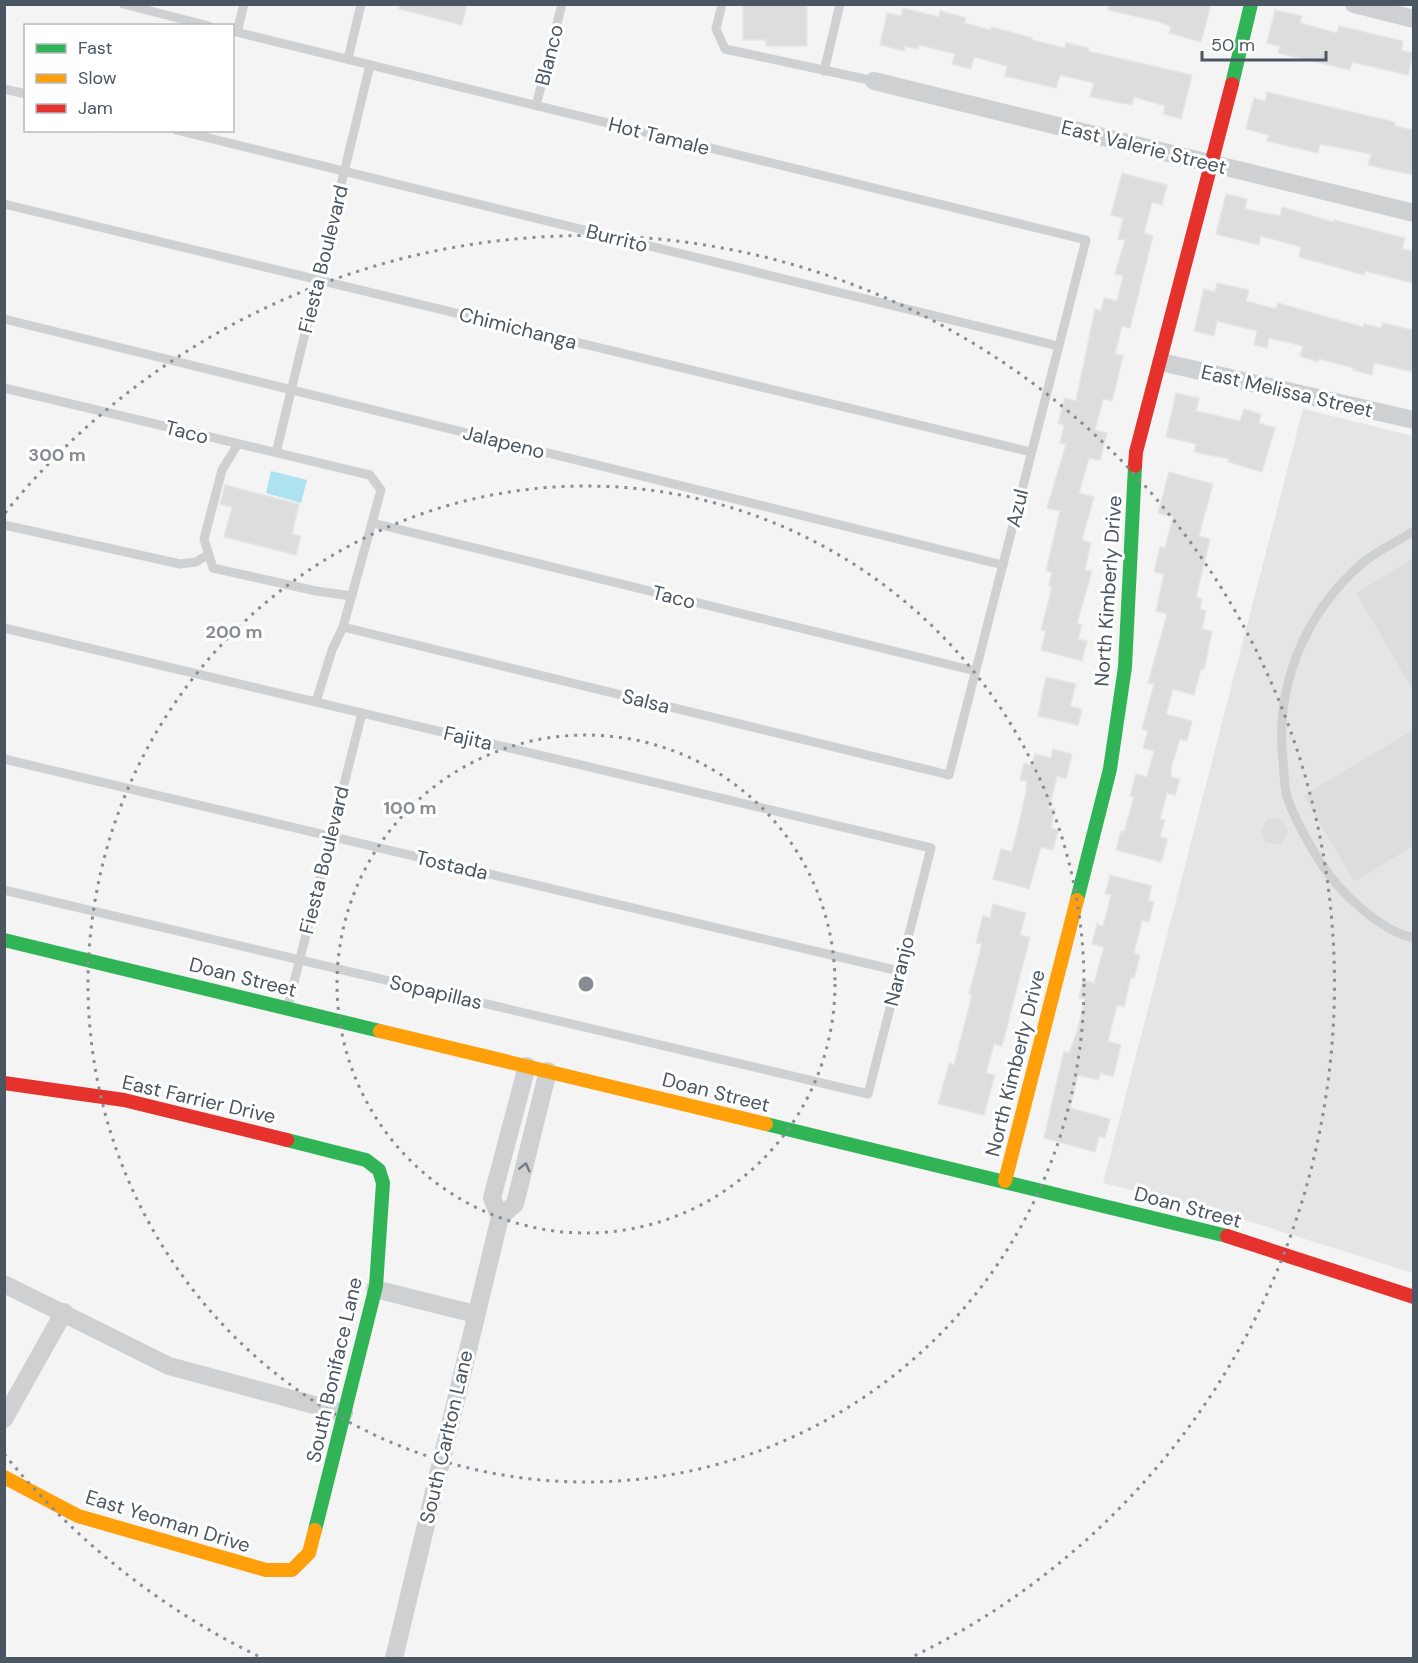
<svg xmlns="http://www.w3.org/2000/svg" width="1418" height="1663" font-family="'DM Sans',sans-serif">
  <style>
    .education { fill: #e6e5e6 }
    .water { fill: #aee2f0 }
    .building { fill: #ddddde; stroke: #e5e6e7; stroke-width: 1.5 }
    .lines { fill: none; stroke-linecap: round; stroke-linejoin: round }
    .lane { stroke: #ced0d2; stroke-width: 9 }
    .street { stroke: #ced0d2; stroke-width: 18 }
    .fast { stroke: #30b455; stroke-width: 14 }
    .slow { stroke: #ff9f0a; stroke-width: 14 }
    .jam { stroke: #e5322d; stroke-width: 14 }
    .oneway { stroke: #727b83 }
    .ring { fill: none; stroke: #868d94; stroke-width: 3; stroke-dasharray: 3 6 }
    .labels { text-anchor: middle; stroke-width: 6; stroke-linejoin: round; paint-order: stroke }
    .street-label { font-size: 20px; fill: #4a5661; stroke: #fff }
    .centre { fill: #868d94; stroke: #fff; stroke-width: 3 }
    .ring-label { font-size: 18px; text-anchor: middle; font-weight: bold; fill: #868d94; stroke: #fff; stroke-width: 6; stroke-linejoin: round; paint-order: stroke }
  </style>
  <rect width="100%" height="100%" fill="#f4f4f4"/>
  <!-- education -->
  <polygon class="education" points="1303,409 1413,436 1413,1273 1226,1214 1103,1183"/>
  <!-- water -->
  <polygon class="water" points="271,471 307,480 301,503 266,493"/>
  <!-- building -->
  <g class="building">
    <polygon points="400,4 467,4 462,25 399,9"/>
    <polygon points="743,4 807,4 807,46 766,46 766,40 743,40"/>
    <polygon points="1109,4 1211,4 1201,42 1169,33 1171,27 1160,22 1108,10"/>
    <polygon points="903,8 939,17 940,11 966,18 964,23 991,30 992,27 1032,38 1032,40 1065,48 1066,43 1089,48 1088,51 1192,75 1181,119 1163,114 1165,106 1134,97 1132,105 1090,97 1094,83 1060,75 1056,88 1005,76 1007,66 974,57 971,69 952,64 955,54 919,45 918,49 905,46 904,51 880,45 887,13 901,16"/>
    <polygon points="1275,10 1302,16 1300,23 1337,33 1339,26 1403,41 1401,50 1413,53 1408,75 1352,62 1350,70 1278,53 1280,46 1267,43"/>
    <polygon points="1267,92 1395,122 1395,126 1413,130 1413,175 1368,165 1371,154 1320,144 1318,153 1267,141 1269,135 1246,129 1254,98 1265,101"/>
    <polygon points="1122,173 1167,185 1162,205 1152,202 1144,233 1153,236 1130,328 1122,326 1115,354 1123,356 1112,401 1103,399 1095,430 1107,433 1100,460 1089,458 1079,493 1094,497 1082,540 1091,543 1085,570 1092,571 1077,623 1082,625 1078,639 1087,641 1082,661 1041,650 1046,631 1041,630 1052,587 1049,586 1052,572 1046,571 1060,511 1047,508 1066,444 1060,443 1064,425 1058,423 1065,398 1076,401 1095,309 1101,311 1104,298 1117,301 1123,276 1115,274 1125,240 1118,239 1123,218 1111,215"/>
    <polygon points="1226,194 1247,199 1245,209 1280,216 1282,207 1333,222 1334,220 1405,238 1402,249 1413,251 1413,283 1365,271 1364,275 1299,257 1301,247 1261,236 1259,245 1216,234"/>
    <polygon points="1217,283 1249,290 1246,301 1276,309 1278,303 1363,327 1364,324 1381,328 1383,323 1413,330 1413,372 1374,363 1372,375 1353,370 1354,368 1319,359 1318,362 1300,356 1303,346 1269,338 1267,348 1254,345 1257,331 1217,321 1214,336 1194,331 1204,289 1215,292"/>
    <polygon points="1176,393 1199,398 1196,411 1240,421 1244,409 1261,414 1259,423 1275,428 1262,472 1228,462 1229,459 1194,452 1196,444 1166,437"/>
    <polygon points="1169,472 1213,484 1199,536 1210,539 1196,597 1202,599 1200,609 1206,611 1202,629 1212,631 1204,670 1201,669 1194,695 1173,689 1166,714 1192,721 1187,741 1180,739 1171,768 1171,777 1180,779 1175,795 1167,793 1160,819 1165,820 1160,837 1168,839 1161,862 1116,850 1121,831 1124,832 1134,797 1130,796 1136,774 1147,777 1154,751 1143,748 1148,731 1142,729 1154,684 1148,683 1167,614 1156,611 1164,574 1154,572 1160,547 1165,548 1173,517 1158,513"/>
    <polygon points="225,485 299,504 292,534 301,536 296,555 224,537 232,507 220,504"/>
    <polygon points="1413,557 1413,692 1355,593"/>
    <polygon points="1046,677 1076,684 1070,706 1082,709 1078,725 1038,716"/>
    <polygon points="1413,729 1413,847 1354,883 1302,795"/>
    <polygon points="1053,749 1072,754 1066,779 1057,776 1049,808 1055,809 1051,828 1058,830 1053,850 1041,847 1029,889 993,879 1001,849 1012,852 1026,793 1027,781 1020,780 1024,763 1032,765 1035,754 1051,758"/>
    <polygon points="1268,817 1284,819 1289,833 1281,845 1265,843 1260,829"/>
    <polygon points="1110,875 1152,886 1148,900 1154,902 1149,922 1142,920 1134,953 1140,955 1134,978 1131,977 1124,1007 1117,1005 1108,1041 1121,1045 1113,1077 1101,1073 1098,1080 1078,1075 1070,1108 1110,1119 1105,1138 1099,1136 1095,1152 1044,1138 1064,1051 1069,1053 1077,1032 1085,999 1079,998 1083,980 1094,983 1104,947 1092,944 1097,924 1103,926 1111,895 1105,894"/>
    <polygon points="993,904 1026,913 1020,935 1030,937 1002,1046 994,1044 986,1073 995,1075 984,1115 938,1104 949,1063 954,1065 972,995 969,994 982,944 976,943 983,916 990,918"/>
  </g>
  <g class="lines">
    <!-- lane -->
    <g class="lane">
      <polyline points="123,4 209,26"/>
      <polyline points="722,4 716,29 725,49 874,81"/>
      <polyline points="232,31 1086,240 949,775 343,627"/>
      <polyline points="237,32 244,4"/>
      <polyline points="348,59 361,4"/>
      <polyline points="824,71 840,4"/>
      <polyline points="4,89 26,94"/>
      <polyline points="536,106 562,4"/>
      <polyline points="176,130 1058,346"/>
      <polyline points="4,204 1031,452"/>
      <polyline points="4,319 1003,565"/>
      <polyline points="4,388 370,475 381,490 343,627 332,650 316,702"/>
      <polyline points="238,444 222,470 204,539 213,568 316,591 352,596"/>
      <polyline points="276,453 370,65"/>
      <polyline points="373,523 975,671"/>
      <polyline points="4,525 180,564 196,562 209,554"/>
      <path d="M1414,531C1396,542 1375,552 1360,565C1304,615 1275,686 1283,761C1284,772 1284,786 1287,797C1295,820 1307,841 1320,862C1339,891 1378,930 1414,938"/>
      <polyline points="4,628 931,848 868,1094 4,890"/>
      <polyline points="4,759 899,971"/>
      <polyline points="288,1006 362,713"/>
    </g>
    <!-- street -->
    <g class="street">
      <polyline points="1354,4 1414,19"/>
      <polyline points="874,81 1414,213"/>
      <polyline points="1161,362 1414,420"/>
      <polyline points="500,1217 515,1204 548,1071"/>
      <polyline points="4,1284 169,1366 344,1413"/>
      <polyline points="375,1289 475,1314"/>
      <polyline points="4,1419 64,1312"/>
      <polyline points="394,1658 500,1217 492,1198 527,1066"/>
    </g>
    <!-- fast -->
    <g class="fast">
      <polyline points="1232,84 1251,4"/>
      <polyline points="1077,900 1110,769 1125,667 1135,466"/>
      <polyline points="4,940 380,1031"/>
      <polyline points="766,1124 1227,1236"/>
      <polyline points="287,1140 366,1160 379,1170 383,1183 376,1286 315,1530"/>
    </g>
    <!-- slow -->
    <g class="slow">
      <polyline points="380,1031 766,1124"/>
      <polyline points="1005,1181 1077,900"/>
      <polyline points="4,1477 78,1516 266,1570 292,1570 309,1553 315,1530"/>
    </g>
    <!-- jam -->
    <g class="jam">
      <polyline points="1135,466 1136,452 1232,84"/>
      <polyline points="4,1083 124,1100 287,1140"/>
      <polyline points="1227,1236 1414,1297"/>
    </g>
  </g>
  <!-- one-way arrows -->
  <defs><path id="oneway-chevron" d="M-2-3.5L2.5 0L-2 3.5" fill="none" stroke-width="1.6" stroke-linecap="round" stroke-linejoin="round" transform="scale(1.5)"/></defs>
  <use class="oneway" href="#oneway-chevron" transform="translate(525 1167) rotate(-76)"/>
  <!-- distance rings -->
  <g class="ring">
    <circle cx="586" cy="984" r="249"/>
    <circle cx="586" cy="984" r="498"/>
    <path d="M258 1656A748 748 0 0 1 5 1455M5 513A748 748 0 1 1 914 1656"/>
  </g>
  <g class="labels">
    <!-- street labels -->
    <g class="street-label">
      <text transform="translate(549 55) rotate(-76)" y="7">Blanco</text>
      <text transform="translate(659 136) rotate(14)" y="7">Hot Tamale</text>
      <text transform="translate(1144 147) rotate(14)" y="7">East Valerie Street</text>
      <text transform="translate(617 238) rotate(14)" y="7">Burrito</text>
      <text transform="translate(323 259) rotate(-76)" y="7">Fiesta Boulevard</text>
      <text transform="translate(518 328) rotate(14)" y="7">Chimichanga</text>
      <text transform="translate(1287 391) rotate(13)" y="7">East Melissa Street</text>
      <text transform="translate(187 432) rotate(14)" y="7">Taco</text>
      <text transform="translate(504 442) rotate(14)" y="7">Jalapeno</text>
      <text transform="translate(1017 508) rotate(-76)" y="7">Azul</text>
      <text transform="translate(1108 591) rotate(-86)" y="7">North Kimberly Drive</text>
      <text transform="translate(674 597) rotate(14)" y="7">Taco</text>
      <text transform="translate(646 701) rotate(14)" y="7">Salsa</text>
      <text transform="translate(468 738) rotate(13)" y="7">Fajita</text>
      <text transform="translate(324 860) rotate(-76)" y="7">Fiesta Boulevard</text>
      <text transform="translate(452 865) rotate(13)" y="7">Tostada</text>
      <text transform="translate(899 971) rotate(-76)" y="7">Naranjo</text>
      <text transform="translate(243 977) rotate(14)" y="7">Doan Street</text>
      <text transform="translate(436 992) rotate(13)" y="7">Sopapillas</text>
      <text transform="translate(1015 1063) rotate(-76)" y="7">North Kimberly Drive</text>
      <text transform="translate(716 1092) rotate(14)" y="7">Doan Street</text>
      <text transform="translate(199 1099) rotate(13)" y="7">East Farrier Drive</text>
      <text transform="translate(1188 1207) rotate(15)" y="7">Doan Street</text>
      <text transform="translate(334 1370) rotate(-77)" y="7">South Boniface Lane</text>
      <text transform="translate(446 1437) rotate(-77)" y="7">South Carlton Lane</text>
      <text transform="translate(168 1521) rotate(17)" y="7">East Yeoman Drive</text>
    </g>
  </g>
  <circle cx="586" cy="984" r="9" class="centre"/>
  <g class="ring-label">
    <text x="57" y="461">300 m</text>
    <text x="234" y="638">200 m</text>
    <text x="410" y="814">100 m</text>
  </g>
  <!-- border -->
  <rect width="1418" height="1663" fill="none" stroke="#4a5661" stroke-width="12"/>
  <!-- legend -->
  <rect x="24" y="24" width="210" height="108" fill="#ffffff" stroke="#b7bbc0" stroke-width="1.5"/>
  <rect x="36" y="44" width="30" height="9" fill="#30b455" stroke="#b7bbc0" stroke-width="1.5"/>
  <text x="78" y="54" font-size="18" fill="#4a5661">Fast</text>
  <rect x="36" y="74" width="30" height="9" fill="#ff9f0a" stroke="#b7bbc0" stroke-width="1.5"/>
  <text x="78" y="84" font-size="18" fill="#4a5661">Slow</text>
  <rect x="36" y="104" width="30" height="9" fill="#e5322d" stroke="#b7bbc0" stroke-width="1.5"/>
  <text x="78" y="114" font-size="18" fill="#4a5661">Jam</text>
  <!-- scale -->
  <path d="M1202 51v9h124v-9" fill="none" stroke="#4a5661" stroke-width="3"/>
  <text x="1211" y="51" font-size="18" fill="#4a5661" stroke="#ffffff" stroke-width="4.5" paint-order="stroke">50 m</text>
</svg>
